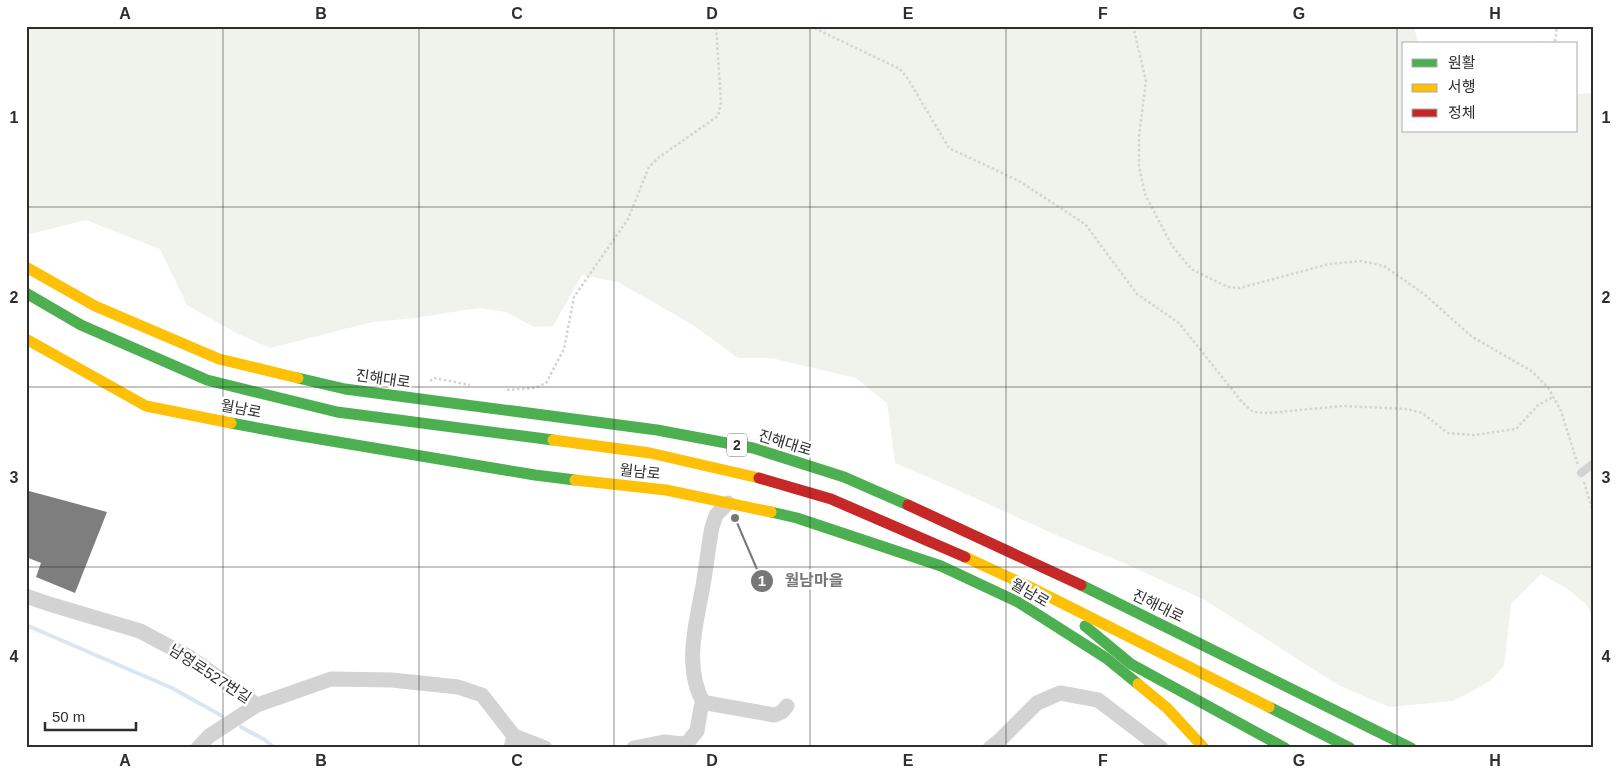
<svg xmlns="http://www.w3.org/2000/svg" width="1620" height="774" font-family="Arial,'Noto Sans KR',sans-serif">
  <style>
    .green { fill: #f0f3ec }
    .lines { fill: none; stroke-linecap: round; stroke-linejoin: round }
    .stream { stroke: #dae6f0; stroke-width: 4 }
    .building { fill: #7e7e7e }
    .path { stroke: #d3d3d3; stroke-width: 2.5; stroke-dasharray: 2.5 2.5; stroke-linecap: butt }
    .lane { stroke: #d3d3d3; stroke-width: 8 }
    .street { stroke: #d3d3d3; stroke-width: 15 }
    .fast { stroke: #4caf50; stroke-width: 11 }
    .slow { stroke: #ffc107; stroke-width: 11 }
    .jam { stroke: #c62828; stroke-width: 11 }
    .grid { fill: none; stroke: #2e2e2e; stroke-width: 1; stroke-opacity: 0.55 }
    .labels { text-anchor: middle; stroke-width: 5; stroke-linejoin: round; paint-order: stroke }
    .shield { fill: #fff; stroke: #6d6d6d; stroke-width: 1 }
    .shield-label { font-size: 14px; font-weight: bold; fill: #2e2e2e }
    .street-label { font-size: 15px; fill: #2e2e2e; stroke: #fff }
    .leader { fill: none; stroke: #777; stroke-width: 2 }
    .callout-dot { fill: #777; stroke: #fff; stroke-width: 2 }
    .mark-label { font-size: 15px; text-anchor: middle; font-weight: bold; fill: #fff }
    .callout-label { font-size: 16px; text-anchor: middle; font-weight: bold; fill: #777; stroke: #fff; stroke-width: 5; stroke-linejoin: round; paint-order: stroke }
    .neatline { fill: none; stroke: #2e2e2e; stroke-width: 2 }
    .grid-label { font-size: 16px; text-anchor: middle; font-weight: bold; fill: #2e2e2e }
  </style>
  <rect width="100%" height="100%" fill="#fff"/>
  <!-- green -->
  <polygon class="green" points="26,26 1414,26 1418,44 1404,44 1404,131 1576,131 1576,94 1594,93 1594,619 1586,604 1566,588 1541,574 1511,604 1504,666 1489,682 1453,701 1389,707 1338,685 1205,600 1126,564 1065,539 953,488 895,463 887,403 856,378 771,358 738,358 693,325 618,282 582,275 553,326 534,327 506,312 478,308 415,318 373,322 270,348 236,333 187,305 160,249 86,220 26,235"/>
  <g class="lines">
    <!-- stream -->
    <g class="stream">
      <polyline points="26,625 172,688 222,716"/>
      <polyline points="241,727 265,740 275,748"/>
    </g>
  </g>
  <!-- building -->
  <polygon class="building" points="29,491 107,512 75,593 36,577 41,563 26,557 26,498"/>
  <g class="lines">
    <!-- path -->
    <g class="path">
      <polyline points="810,26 900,69 908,79 949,148 1019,181 1085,224 1137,294 1179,323 1242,402 1253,412 1268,413 1343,406 1407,409 1422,413 1448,433 1474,435 1516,429 1538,405 1553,397"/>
      <polyline points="1133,26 1146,81 1139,136 1139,167 1145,194 1171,244 1191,269 1228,287 1240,288 1329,264 1361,261 1384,266 1424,294 1471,336 1533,372 1549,389 1561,411 1578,465"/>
      <polyline points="1539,44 1541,42 1545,44"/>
      <polyline points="1551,44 1555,42 1557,26"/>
      <polyline points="430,381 434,378 470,385"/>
      <polyline points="507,390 535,388 546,383 564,349 574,297 628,219 649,167 658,158 718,116 721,102 716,26"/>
      <polyline points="1584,482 1594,515"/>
    </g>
    <!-- lane -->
    <polyline class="lane" points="1581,473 1594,463"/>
    <!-- street -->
    <g class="street">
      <polyline points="26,596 49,604 140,631 191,658 257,705"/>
      <path d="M704,704C684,669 695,628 702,591C706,570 708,548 712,527L716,515L728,503"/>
      <polyline points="514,736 545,748"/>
      <polyline points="198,748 209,736 257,705 331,679 392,680 458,687 482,695 514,736 511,748"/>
      <polyline points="634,748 664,742 683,744 688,742 697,731 701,707 707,703 774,715 782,712 787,706"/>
      <polyline points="990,748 1000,740 1037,703 1060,693 1098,700 1161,748"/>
    </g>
    <!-- fast -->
    <g class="fast">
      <polyline points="26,293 81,325 207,380 337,412 553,440"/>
      <polyline points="298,378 345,389 657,430 753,448 844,477 908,505"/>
      <polyline points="231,423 290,434 535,475 575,480"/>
      <polyline points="771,512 797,518 941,566 1018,602 1106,658 1138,684"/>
      <polyline points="1081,585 1411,748"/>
      <polyline points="1085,626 1131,664 1285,748"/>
      <polyline points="1269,707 1350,748"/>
    </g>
    <!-- slow -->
    <g class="slow">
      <polyline points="26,267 95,306 219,359 298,378"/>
      <polyline points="26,339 146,406 231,423"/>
      <polyline points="553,440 650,453 759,478"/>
      <polyline points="575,480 666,490 771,512"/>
      <polyline points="965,557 1030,587 1269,707"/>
      <polyline points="1138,684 1167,708 1204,748"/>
    </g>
    <!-- jam -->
    <g class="jam">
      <polyline points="759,478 831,499 965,557"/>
      <polyline points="908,505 1081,585"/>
    </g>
  </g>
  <!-- grid -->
  <path class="grid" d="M223,26V748M419,26V748M614,26V748M810,26V748M1006,26V748M1201,26V748M1397,26V748M26,207H1594M26,387H1594M26,567H1594"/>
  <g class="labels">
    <!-- shield labels -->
    <rect class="shield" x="727" y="433.5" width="20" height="23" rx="4"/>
    <g class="shield-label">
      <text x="737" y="450">2</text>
    </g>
    <!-- street labels -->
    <g class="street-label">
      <text transform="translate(383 379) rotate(8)" y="5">진해대로</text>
      <text transform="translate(241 409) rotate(11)" y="5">월남로</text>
      <text transform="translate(785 443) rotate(17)" y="5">진해대로</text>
      <text transform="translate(640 472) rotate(6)" y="5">월남로</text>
      <text transform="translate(1030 593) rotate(30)" y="5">월남로</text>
      <text transform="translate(1158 606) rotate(26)" y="5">진해대로</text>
      <text transform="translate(210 674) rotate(33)" y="5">남영로527번길</text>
    </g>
  </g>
  <!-- callouts -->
  <path class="leader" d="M735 518L762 581"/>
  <g class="callout-dot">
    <circle cx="735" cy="518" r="5"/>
    <circle cx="762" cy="581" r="12"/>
  </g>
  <g class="mark-label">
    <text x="762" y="586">1</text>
  </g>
  <g class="callout-label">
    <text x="814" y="586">월남마을</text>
  </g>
  <!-- border -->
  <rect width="1620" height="774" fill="none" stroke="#ffffff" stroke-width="55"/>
  <!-- legend -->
  <rect x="1402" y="42" width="175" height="90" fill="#ffffff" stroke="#ababab"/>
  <rect x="1412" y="59" width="25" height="8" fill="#4caf50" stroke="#ababab"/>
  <text x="1448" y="68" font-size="15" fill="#2e2e2e">원활</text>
  <rect x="1412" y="84" width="25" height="8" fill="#ffc107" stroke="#ababab"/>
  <text x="1448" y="92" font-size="15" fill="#2e2e2e">서행</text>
  <rect x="1412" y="109" width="25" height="8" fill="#c62828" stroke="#ababab"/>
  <text x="1448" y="118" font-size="15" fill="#2e2e2e">정체</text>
  <!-- scale -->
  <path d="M45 722v8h91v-8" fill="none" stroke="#2e2e2e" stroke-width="2.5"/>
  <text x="52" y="722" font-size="15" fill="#2e2e2e" stroke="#ffffff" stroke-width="4" paint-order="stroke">50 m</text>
  <rect x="28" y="28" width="1564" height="718" class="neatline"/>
  <g class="grid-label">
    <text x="125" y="19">A</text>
    <text x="321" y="19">B</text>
    <text x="517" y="19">C</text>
    <text x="712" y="19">D</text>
    <text x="908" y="19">E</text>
    <text x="1103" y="19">F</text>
    <text x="1299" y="19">G</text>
    <text x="1495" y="19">H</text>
    <text x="14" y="123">1</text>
    <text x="1606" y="123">1</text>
    <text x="14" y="303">2</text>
    <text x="1606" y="303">2</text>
    <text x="14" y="483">3</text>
    <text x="1606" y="483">3</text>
    <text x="14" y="662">4</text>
    <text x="1606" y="662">4</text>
    <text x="125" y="766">A</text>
    <text x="321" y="766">B</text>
    <text x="517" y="766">C</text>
    <text x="712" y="766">D</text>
    <text x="908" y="766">E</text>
    <text x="1103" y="766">F</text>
    <text x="1299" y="766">G</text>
    <text x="1495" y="766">H</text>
  </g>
</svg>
